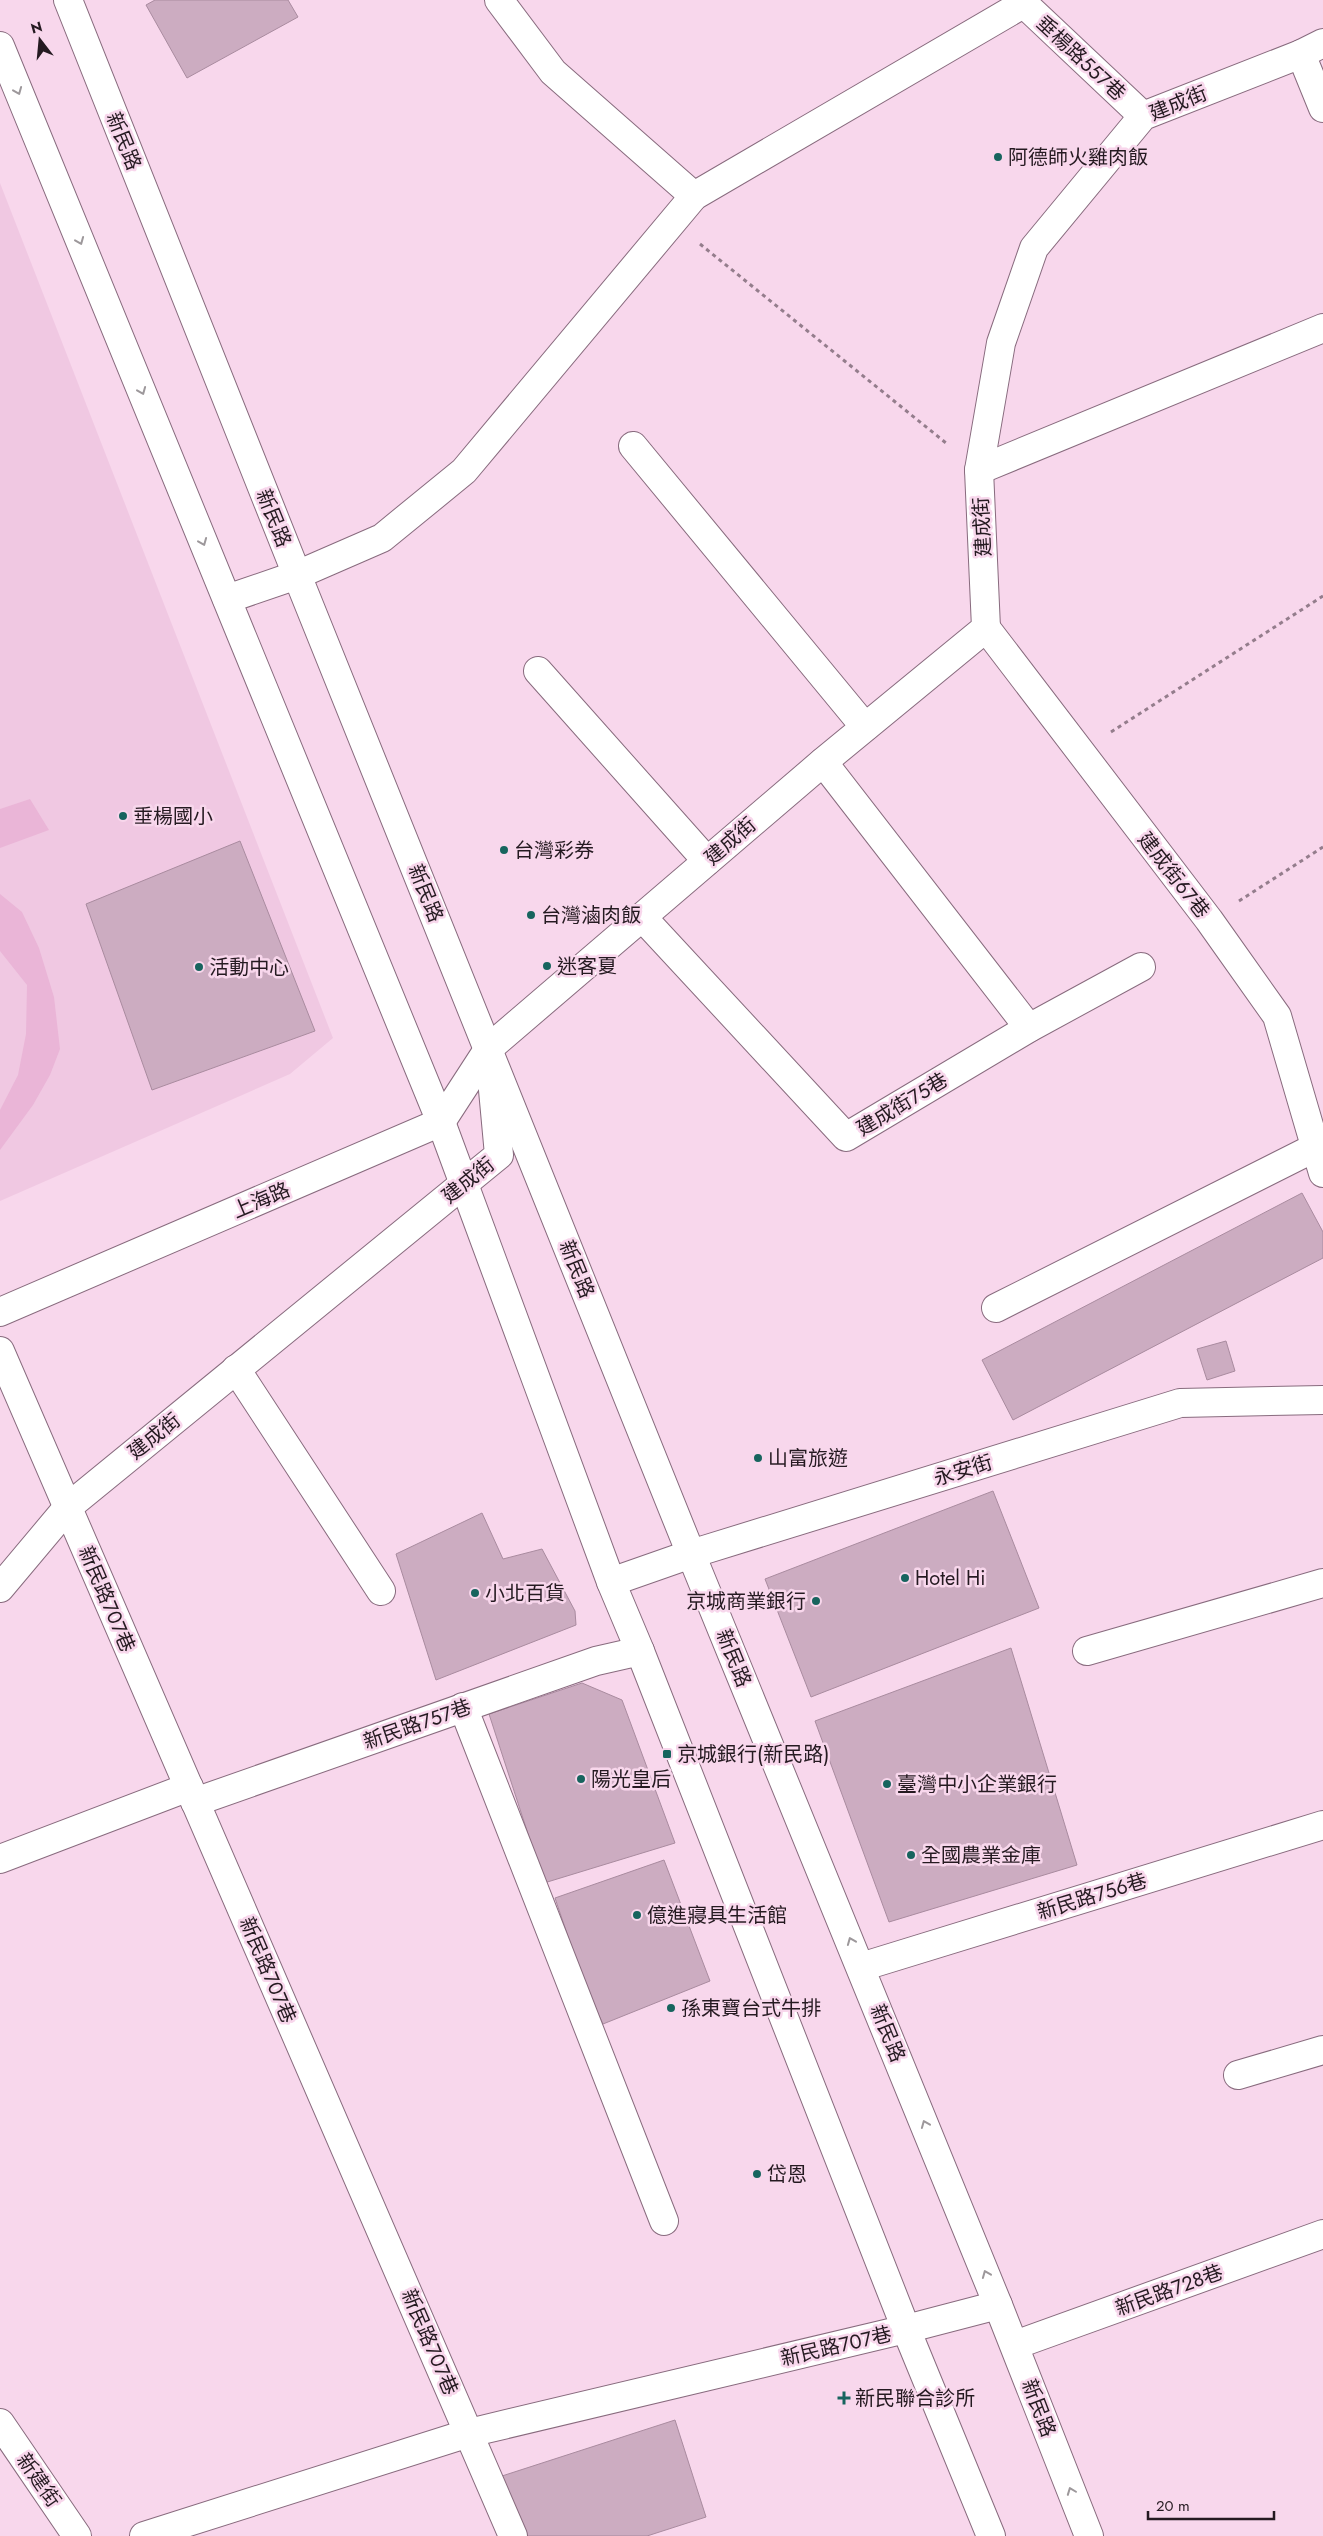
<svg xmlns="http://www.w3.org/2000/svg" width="1323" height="2536" font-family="Jost,'Noto Sans TC',sans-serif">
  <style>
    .built { fill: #f0c8e2 }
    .green { fill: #eab5d7 }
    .building { fill: #ccacc1; stroke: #a98b9f }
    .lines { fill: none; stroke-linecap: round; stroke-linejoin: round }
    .minor-casing { stroke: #886b7e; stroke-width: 30 }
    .path { stroke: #947d8c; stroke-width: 3; stroke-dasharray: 4 4; stroke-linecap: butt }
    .minor { stroke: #fff; stroke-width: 28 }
    .oneway { stroke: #9d989b }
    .poi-dot { fill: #17645e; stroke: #f8d7ec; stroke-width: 2 }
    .labels { text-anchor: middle; stroke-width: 5; stroke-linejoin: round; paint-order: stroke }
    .street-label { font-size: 20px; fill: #251a21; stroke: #f8d7ec }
    .poi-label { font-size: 20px; fill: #251a21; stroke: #f8d7ec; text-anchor: start }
  </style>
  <rect width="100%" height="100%" fill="#f8d7ec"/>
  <!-- built -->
  <polygon class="built" points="0,183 333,1038 290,1074 0,1201"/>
  <!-- green -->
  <g class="green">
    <polygon points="30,799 49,830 0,848 0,809"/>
    <polygon points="0,894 22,912 39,948 54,997 60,1049 50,1075 33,1105 0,1150 0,1110 18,1075 26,1034 27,985 0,951"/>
  </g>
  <!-- building -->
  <g class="building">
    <polygon points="155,0 288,0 298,17 187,78 146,5"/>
    <polygon points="240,841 315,1031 152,1090 86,904"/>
    <polygon points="1302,1193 1323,1232 1323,1258 1013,1420 982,1360"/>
    <polygon points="1226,1341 1235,1371 1207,1380 1197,1349"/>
    <polygon points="993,1491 1039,1608 811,1697 765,1579"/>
    <polygon points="482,1513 503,1559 542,1549 575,1611 576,1625 436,1680 396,1554"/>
    <polygon points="1011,1648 1077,1865 889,1922 815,1721"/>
    <polygon points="582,1683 622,1700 675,1843 544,1883 489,1714"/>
    <polygon points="664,1860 710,1981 603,2024 584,1984 555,1898"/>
    <polygon points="675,2420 706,2517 647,2536 521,2536 502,2476"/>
  </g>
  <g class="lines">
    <!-- minor casing -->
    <g class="minor-casing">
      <g id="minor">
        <polyline points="68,0 297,575 691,1554 998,2305 1089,2536"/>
        <polyline points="499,0 553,72 694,196"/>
        <polyline points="1020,0 1143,116"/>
        <polyline points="0,46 441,1122 611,1582 640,1651 906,2329 991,2536"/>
        <polyline points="1301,54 1323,108"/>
        <polyline points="633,446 865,727"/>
        <polyline points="979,470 1323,328"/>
        <polyline points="227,599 297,575 382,538 464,471 694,196 1023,4"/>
        <polyline points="986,628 1209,920 1277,1016 1323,1173"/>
        <polyline points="538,671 707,861"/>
        <polyline points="823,762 1029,1028"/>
        <polyline points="642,917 846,1137 1029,1028 1141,967"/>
        <polyline points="996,1308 1316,1147"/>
        <polyline points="0,1312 441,1122 489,1048 823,762 986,628 979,470 1001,343 1034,248 1143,116 1301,54 1323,43"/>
        <polyline points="0,1351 513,2536"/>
        <polyline points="236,1369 381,1591"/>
        <polyline points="611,1582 691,1554 1180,1403 1323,1400"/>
        <polyline points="0,1588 68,1507 499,1155 492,1079"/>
        <polyline points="1087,1651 1323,1583"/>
        <polyline points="463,1707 664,2221"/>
        <polyline points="195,1802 596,1661 640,1651"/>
        <polyline points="0,1859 189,1787"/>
        <polyline points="861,1967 1323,1825"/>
        <polyline points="1238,2075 1323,2050"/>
        <polyline points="1015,2345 1323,2234"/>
        <polyline points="0,2423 77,2536"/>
        <polyline points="144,2536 469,2433 906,2329 998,2305"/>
      </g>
    </g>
    <!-- path -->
    <g class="path">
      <polyline points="700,244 946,443"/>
      <polyline points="1111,732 1323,596"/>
      <polyline points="1239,901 1323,847"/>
    </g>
    <!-- minor -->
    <use href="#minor" class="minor"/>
  </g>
  <!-- one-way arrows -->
  <defs><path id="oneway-chevron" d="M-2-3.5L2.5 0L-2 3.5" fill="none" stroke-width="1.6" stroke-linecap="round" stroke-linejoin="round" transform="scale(1.25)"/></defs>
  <g class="oneway">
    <use href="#oneway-chevron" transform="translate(18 91) rotate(68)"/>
    <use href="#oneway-chevron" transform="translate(80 241) rotate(68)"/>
    <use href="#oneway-chevron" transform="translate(142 391) rotate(68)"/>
    <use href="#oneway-chevron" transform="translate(203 542) rotate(68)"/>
    <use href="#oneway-chevron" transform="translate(851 1941) rotate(-112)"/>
    <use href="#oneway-chevron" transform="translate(925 2124) rotate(-112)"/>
    <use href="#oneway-chevron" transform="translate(986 2274) rotate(-112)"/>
    <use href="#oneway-chevron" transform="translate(1071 2491) rotate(-111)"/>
  </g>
  <!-- markers -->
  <g class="poi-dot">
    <circle cx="998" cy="157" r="5"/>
    <circle cx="123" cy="816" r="5"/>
    <circle cx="504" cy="850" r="5"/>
    <circle cx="531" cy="915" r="5"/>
    <circle cx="547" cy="966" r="5"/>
    <circle cx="199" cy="967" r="5"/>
    <circle cx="758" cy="1458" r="5"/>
    <circle cx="905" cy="1578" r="5"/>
    <circle cx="475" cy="1593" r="5"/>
    <circle cx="816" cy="1601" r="5"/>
    <rect x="662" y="1749" width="10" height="10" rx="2.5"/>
    <circle cx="581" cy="1779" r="5"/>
    <circle cx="887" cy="1784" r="5"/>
    <circle cx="911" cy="1855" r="5"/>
    <circle cx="637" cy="1915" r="5"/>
    <circle cx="671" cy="2008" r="5"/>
    <circle cx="757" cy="2174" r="5"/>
    <path d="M841.5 2390.5h5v5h5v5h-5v5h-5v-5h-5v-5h5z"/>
  </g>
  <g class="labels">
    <!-- street labels -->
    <g class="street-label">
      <text transform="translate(1081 58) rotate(43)" y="7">垂楊路557巷</text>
      <text transform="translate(1178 103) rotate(-22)" y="7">建成街</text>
      <text transform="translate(124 141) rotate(68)" y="7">新民路</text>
      <text transform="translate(274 518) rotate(68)" y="7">新民路</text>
      <text transform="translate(982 527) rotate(-93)" y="7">建成街</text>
      <text transform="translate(730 841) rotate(-41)" y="7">建成街</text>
      <text transform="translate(1174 875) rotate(52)" y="7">建成街67巷</text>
      <text transform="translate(426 893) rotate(68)" y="7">新民路</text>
      <text transform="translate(902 1104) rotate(-31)" y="7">建成街75巷</text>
      <text transform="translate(468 1180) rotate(-39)" y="7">建成街</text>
      <text transform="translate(261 1200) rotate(-23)" y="7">上海路</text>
      <text transform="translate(577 1269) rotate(68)" y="7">新民路</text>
      <text transform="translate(154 1436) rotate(-39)" y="7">建成街</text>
      <text transform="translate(963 1470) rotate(-17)" y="7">永安街</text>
      <text transform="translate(107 1599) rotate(67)" y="7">新民路707巷</text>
      <text transform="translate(734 1658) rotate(68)" y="7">新民路</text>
      <text transform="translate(417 1724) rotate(-19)" y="7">新民路757巷</text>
      <text transform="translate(1092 1896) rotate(-17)" y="7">新民路756巷</text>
      <text transform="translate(268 1970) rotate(67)" y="7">新民路707巷</text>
      <text transform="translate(888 2033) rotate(68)" y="7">新民路</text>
      <text transform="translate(1169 2290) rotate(-20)" y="7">新民路728巷</text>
      <text transform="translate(430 2342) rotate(67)" y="7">新民路707巷</text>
      <text transform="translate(836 2346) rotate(-13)" y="7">新民路707巷</text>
      <text transform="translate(1039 2408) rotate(69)" y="7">新民路</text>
      <text transform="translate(39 2480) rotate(55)" y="7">新建街</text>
    </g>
    <!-- poi labels -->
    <g class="poi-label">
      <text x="1008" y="164">阿德師火雞肉飯</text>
      <text x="133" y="823">垂楊國小</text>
      <text x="514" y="857">台灣彩券</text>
      <text x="541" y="922">台灣滷肉飯</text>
      <text x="557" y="973">迷客夏</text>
      <text x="209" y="974">活動中心</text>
      <text x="768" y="1465">山富旅遊</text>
      <text x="915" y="1585">Hotel Hi</text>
      <text x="485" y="1600">小北百貨</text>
      <text x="806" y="1608" text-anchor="end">京城商業銀行</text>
      <text x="677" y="1761">京城銀行(新民路)</text>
      <text x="591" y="1786">陽光皇后</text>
      <text x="897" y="1791">臺灣中小企業銀行</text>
      <text x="921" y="1862">全國農業金庫</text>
      <text x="647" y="1922">億進寢具生活館</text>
      <text x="681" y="2015">孫東寶台式牛排</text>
      <text x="767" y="2181">岱恩</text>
      <text x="855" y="2405">新民聯合診所</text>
    </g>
  </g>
  <!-- north arrow -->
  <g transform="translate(40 40) rotate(344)" stroke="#f8d7ec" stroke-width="4" paint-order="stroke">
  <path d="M0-4L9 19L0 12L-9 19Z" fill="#251a21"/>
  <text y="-8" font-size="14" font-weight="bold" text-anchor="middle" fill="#251a21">N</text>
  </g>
  <!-- scale -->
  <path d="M1148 2511v8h126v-8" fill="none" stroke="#251a21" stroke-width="2.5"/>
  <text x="1156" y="2511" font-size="15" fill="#251a21" stroke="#f8d7ec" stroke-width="4" paint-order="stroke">20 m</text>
</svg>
